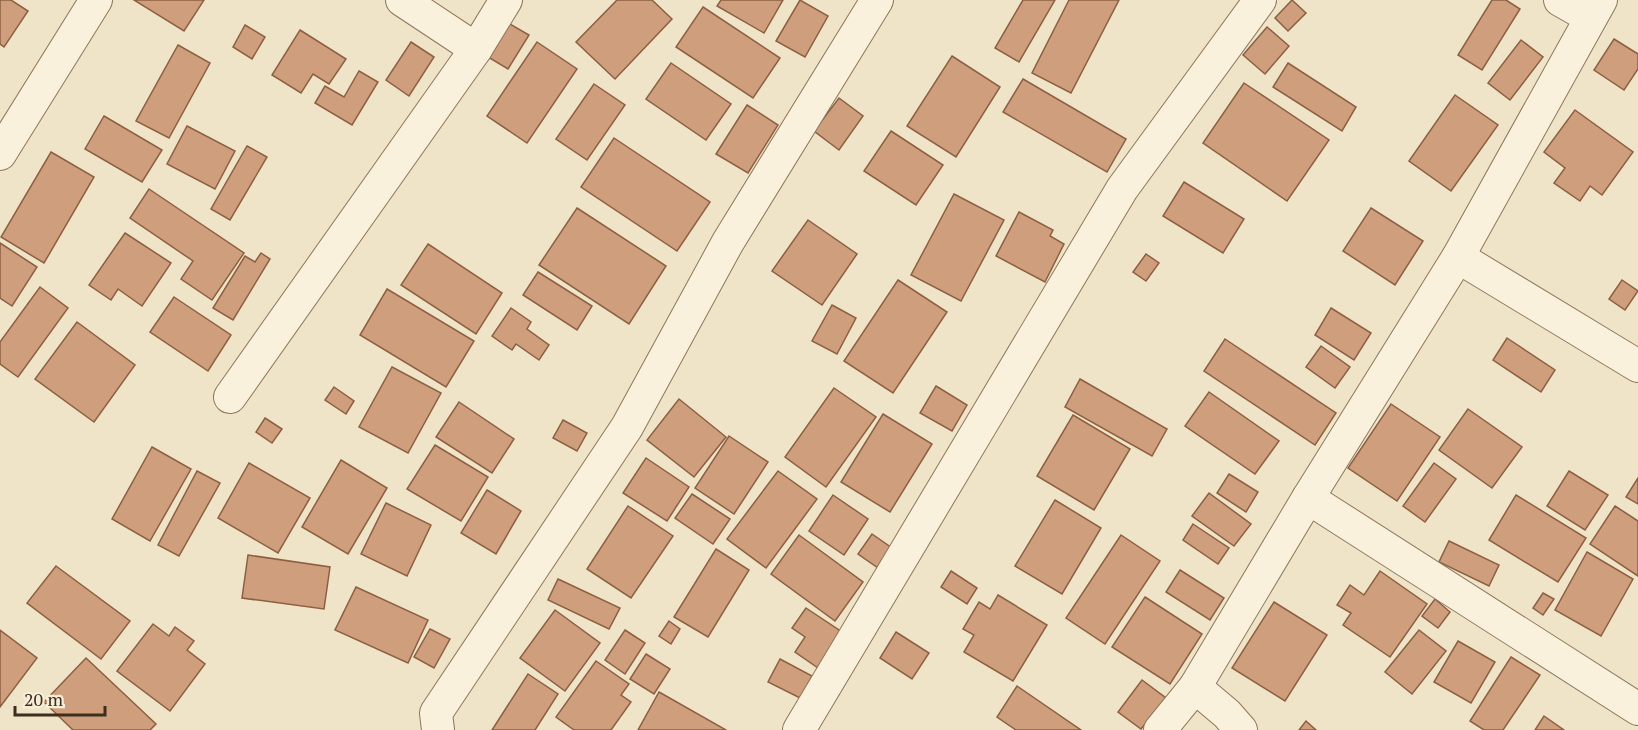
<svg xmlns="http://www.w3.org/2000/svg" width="1638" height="730" font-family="'PT Serif',serif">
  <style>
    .building { fill: #cf9f7d; stroke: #8d5f41; stroke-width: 1.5 }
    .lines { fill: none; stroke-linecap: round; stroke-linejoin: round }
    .minor-casing { stroke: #8d765c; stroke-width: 34 }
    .minor { stroke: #faf1dc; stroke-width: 32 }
  </style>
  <rect width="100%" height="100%" fill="#f0e4c8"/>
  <!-- building -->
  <g class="building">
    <polygon points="0,0 11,0 28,11 4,47 0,44"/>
    <polygon points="134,0 204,0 184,31"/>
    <polygon points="617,0 652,0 672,19 615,79 576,42"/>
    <polygon points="721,0 783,0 764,33 717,6"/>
    <polygon points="800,0 828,16 805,57 776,41"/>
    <polygon points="1023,0 1055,0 1019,62 995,48"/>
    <polygon points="1069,0 1119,0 1071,93 1032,73"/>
    <polygon points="1292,0 1306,13 1288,31 1275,18"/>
    <polygon points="1492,0 1506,0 1520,9 1482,70 1458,55"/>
    <polygon points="703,7 780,58 753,98 676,47"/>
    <polygon points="508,23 529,35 508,69 488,57"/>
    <polygon points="245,25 265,37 252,59 233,47"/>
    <polygon points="1267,27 1289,46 1265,74 1243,55"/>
    <polygon points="300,30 346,59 329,84 313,74 301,93 272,75"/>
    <polygon points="1614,39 1638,54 1638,69 1624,90 1594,70"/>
    <polygon points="1521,40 1543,57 1510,100 1488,83"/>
    <polygon points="411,42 434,57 409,96 386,80"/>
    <polygon points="537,42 577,69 527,143 487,116"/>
    <polygon points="178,45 210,63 169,138 136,121"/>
    <polygon points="952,56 1000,87 956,157 907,126"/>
    <polygon points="671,63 731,104 706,140 646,99"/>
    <polygon points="1288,63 1356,107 1342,131 1273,87"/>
    <polygon points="359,71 378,82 352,125 315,103 325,86 344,97"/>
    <polygon points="1023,79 1126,139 1107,172 1003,112"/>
    <polygon points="1244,83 1329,140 1287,201 1203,143"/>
    <polygon points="594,84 625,105 587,160 556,139"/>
    <polygon points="1455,95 1498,125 1451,191 1409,161"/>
    <polygon points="839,98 863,116 839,150 814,131"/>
    <polygon points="747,105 778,125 748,173 716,154"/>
    <polygon points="1575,110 1633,152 1602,195 1590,186 1580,201 1554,183 1565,168 1544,152"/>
    <polygon points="104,116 162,150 142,182 85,149"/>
    <polygon points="187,126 235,151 215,189 167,164"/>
    <polygon points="891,131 943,165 916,205 864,171"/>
    <polygon points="614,138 710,202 677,251 581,187"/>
    <polygon points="247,146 267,157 230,220 211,209"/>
    <polygon points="51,152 94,177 44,263 1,237"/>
    <polygon points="1184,182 1244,219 1223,253 1163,216"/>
    <polygon points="149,189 244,253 212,300 181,279 193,261 130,218"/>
    <polygon points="954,194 1004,220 961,301 911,275"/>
    <polygon points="577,208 666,266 629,324 539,265"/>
    <polygon points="1371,208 1423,241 1395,285 1343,251"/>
    <polygon points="1019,212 1053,230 1050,236 1064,244 1045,282 996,256"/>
    <polygon points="808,220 857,254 822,305 772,271"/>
    <polygon points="125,233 171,263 142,306 118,289 111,300 89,285"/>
    <polygon points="0,243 37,267 12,306 0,298"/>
    <polygon points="428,244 502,293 476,334 401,285"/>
    <polygon points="261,253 270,259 233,320 213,308 245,256 255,262"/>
    <polygon points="1146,254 1159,263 1146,281 1133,272"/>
    <polygon points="538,272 592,306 577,330 523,295"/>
    <polygon points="898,280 947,312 893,393 844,361"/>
    <polygon points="1622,280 1638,291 1625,310 1609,299"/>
    <polygon points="40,287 68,308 18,377 0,364 0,342"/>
    <polygon points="387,289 474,341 446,387 360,335"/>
    <polygon points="174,297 231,335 208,371 150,332"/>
    <polygon points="832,305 856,318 837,354 812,341"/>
    <polygon points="511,308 531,322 527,329 549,345 539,360 516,344 512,350 492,336"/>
    <polygon points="1331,308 1371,333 1354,360 1315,335"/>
    <polygon points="77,322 135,365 94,422 35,379"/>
    <polygon points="1507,338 1555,370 1541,392 1493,360"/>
    <polygon points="1225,339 1336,413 1315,445 1204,371"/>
    <polygon points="1321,346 1350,367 1335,388 1306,367"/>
    <polygon points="392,367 441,393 408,453 359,427"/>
    <polygon points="1080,379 1167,429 1152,456 1065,407"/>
    <polygon points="936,386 967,405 952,431 920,413"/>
    <polygon points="334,387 354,401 346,414 325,400"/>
    <polygon points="834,388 876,417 826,487 785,457"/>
    <polygon points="1209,392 1279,441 1255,474 1185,426"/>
    <polygon points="679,399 726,437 694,477 647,440"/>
    <polygon points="459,402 514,439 492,473 436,437"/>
    <polygon points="1391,404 1440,437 1397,501 1348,468"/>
    <polygon points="1468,409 1522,447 1492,488 1439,450"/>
    <polygon points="883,414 932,444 890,512 841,482"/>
    <polygon points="1073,415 1130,449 1094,510 1037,476"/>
    <polygon points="265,418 282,429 272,443 256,432"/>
    <polygon points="563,420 587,433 577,451 553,438"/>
    <polygon points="729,436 768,462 734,514 695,488"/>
    <polygon points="435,445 488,477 461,521 407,489"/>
    <polygon points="152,447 191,469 150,541 112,519"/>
    <polygon points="646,458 689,487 667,521 623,493"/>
    <polygon points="341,460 387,488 348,554 302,527"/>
    <polygon points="249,463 310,498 278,553 218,518"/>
    <polygon points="1434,463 1456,479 1425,522 1403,506"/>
    <polygon points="197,471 220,483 179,556 158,545"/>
    <polygon points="778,471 817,499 766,568 727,539"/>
    <polygon points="1569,471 1608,495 1585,530 1547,506"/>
    <polygon points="1229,474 1258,492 1246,512 1217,493"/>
    <polygon points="1638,478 1638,504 1626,497"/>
    <polygon points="487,490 521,511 496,554 461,533"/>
    <polygon points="1209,493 1251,524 1234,546 1192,516"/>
    <polygon points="692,494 730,519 713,544 675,518"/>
    <polygon points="833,495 868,519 844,555 809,531"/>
    <polygon points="1516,495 1586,538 1558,582 1489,540"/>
    <polygon points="1055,500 1101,528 1062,594 1015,566"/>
    <polygon points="386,503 431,525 407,576 361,554"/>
    <polygon points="628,506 673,536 631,598 587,569"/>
    <polygon points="1615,506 1638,521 1638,576 1590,544"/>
    <polygon points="1193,524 1229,548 1218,564 1183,540"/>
    <polygon points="872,534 892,548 878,568 858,554"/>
    <polygon points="799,535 863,582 835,621 771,574"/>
    <polygon points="1121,535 1160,561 1105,644 1066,618"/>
    <polygon points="1449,541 1499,565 1489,586 1439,562"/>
    <polygon points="716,549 749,570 708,637 674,617"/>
    <polygon points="1587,552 1633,579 1601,636 1555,610"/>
    <polygon points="248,555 330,567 324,609 242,598"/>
    <polygon points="56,566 130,621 101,659 27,603"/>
    <polygon points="1180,570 1224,598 1210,620 1166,592"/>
    <polygon points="951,571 977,588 967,604 941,587"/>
    <polygon points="1380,571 1427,604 1390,657 1343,625 1351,613 1337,605 1350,585 1364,595"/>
    <polygon points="558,579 620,608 609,629 548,600"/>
    <polygon points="356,587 428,620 408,663 335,630"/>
    <polygon points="1543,593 1554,599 1543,615 1533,608"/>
    <polygon points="998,595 1047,625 1013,681 964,652 974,635 963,629 979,602 990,609"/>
    <polygon points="1145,597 1202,634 1170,684 1112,647"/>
    <polygon points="1435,599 1450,612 1438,628 1422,616"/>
    <polygon points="1274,602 1327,635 1285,701 1232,668"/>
    <polygon points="806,608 842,632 818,668 795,652 805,637 792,628"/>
    <polygon points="555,610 600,643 565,691 520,658"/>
    <polygon points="669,621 680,629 671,644 659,636"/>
    <polygon points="153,624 169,636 175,627 194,641 187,650 205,664 170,711 117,671"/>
    <polygon points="430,629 450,639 434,668 414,657"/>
    <polygon points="0,630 37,658 0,707"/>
    <polygon points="625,630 645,643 625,674 605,660"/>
    <polygon points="1419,630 1446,651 1412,694 1385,672"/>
    <polygon points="896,632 929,653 912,679 880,658"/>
    <polygon points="1458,641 1495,662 1471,703 1434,682"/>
    <polygon points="646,654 670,669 654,694 630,679"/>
    <polygon points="1511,657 1540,675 1503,730 1484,730 1470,721"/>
    <polygon points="86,658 156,724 150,730 73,730 44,702"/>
    <polygon points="780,659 812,676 800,698 768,682"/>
    <polygon points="596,661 629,684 621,695 631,702 611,730 574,730 556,717"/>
    <polygon points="528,674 558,694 535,730 492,730"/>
    <polygon points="1142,680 1166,698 1141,729 1118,712"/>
    <polygon points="1017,686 1081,730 1016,730 997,717"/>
    <polygon points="659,692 726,730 638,730"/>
    <polygon points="1544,716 1564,730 1535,730"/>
    <polygon points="1306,721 1316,730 1299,730"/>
  </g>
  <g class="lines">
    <!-- minor casing -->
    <g class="minor-casing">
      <g id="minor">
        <polyline points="402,0 476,49"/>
        <polyline points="1560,0 1590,17"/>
        <polyline points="0,154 96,0"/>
        <polyline points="1458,257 1638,366"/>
        <polyline points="230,397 476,49 506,0"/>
        <polyline points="1308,498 1638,709"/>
        <polyline points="1195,687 1227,714 1241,730"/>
        <polyline points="438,730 436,713 627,427 728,242 877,0"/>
        <polyline points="799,730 1122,189 1260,0"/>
        <polyline points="1160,730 1195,687 1308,498 1458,257 1601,0"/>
      </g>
    </g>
    <!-- minor -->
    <use href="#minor" class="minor"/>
  </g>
  <!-- scale -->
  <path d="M15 706v9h90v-9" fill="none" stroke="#3d2e20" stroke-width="3"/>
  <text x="24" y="706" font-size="18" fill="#3d2e20" stroke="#f7eed8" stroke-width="4.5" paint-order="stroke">20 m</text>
</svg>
